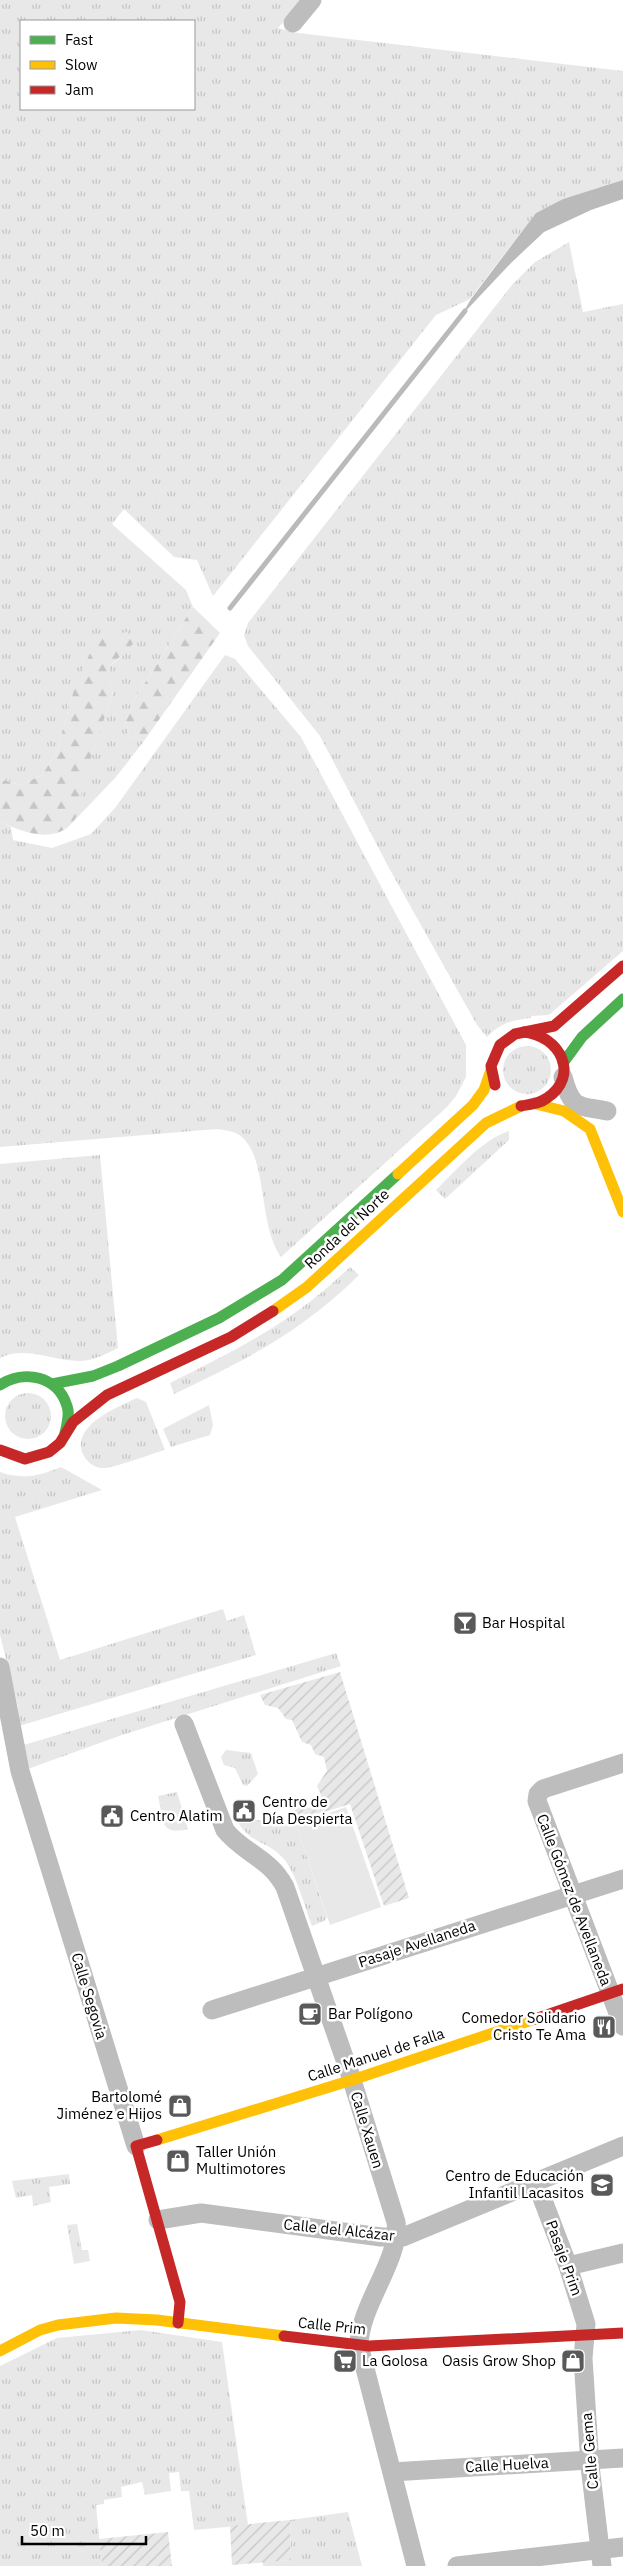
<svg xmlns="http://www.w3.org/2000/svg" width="623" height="2566" font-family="'IBM Plex Sans',sans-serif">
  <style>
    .grass { fill: url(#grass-tufts); fill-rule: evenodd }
    .forest { fill: url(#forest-firs) }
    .garden { fill: url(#garden-furrows) }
    .pitch { fill: #e8e8e8 }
    .water { fill: #bababa }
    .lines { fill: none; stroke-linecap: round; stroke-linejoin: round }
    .stream { stroke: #bababa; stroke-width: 5 }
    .street { stroke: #bdbdbd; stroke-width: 19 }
    .fast { stroke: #4caf50; stroke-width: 11 }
    .slow { stroke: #ffc107; stroke-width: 11 }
    .jam { stroke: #c62828; stroke-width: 11 }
    .labels { text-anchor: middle; stroke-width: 5; stroke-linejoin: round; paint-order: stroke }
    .street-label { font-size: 15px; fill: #000; stroke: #fff }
    .poi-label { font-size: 15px; fill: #000; stroke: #fff; text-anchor: start }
  </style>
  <defs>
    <pattern id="grass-tufts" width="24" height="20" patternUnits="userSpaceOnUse" patternTransform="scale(1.25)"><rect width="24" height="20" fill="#e8e8e8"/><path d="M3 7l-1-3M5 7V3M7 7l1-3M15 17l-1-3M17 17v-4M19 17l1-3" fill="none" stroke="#c5c5c5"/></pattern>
    <pattern id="forest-firs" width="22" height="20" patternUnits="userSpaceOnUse" patternTransform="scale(1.25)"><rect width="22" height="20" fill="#e8e8e8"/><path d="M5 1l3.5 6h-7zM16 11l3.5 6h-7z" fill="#c5c5c5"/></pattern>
    <pattern id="garden-furrows" width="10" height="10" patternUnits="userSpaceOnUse" patternTransform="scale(1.25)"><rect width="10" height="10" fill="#e8e8e8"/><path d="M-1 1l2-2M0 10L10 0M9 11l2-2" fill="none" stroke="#c5c5c5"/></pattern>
  </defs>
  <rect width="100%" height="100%" fill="#fff"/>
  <!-- grass -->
  <g class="grass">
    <path d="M0,0H303L278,28L298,33L623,71V180L563,199L536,213L470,299L436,315L213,596L197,560L174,557L124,509L112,524L186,590L193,607L134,700L126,720L129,736L144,741L116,777L72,823L80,807L81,786L113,693L109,680V667L127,652L73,693L57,752L42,775L21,785L0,779ZM21,21H194V109H21Z"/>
    <path d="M569,242L583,312L623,304V951L549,1015L531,1016V1018C513,1020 500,1023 487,1037L477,1025L389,868L320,736L248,646L244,635L248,623L512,285L535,262Z"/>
    <path d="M225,655L235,659L301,737L466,1045V1077L456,1096L447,1107L281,1257C258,1225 268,1160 242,1137C235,1131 225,1130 217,1129L0,1147V821L11,827L13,840L52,848L91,834L115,808Z"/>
    <circle cx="527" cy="1070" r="24"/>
    <path d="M509,1131V1140L445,1199L436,1190C458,1169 480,1141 509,1131Z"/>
    <path d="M100,1155L118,1348C106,1354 94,1360 81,1361C54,1362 27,1345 0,1358V1164Z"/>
    <path d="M350,1267L359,1275C301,1332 248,1359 174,1394L170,1383C240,1348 293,1322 350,1267Z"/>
    <circle cx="28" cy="1416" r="23"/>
    <path d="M137,1398L146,1402L165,1450C150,1454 113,1469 101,1468C93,1467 86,1461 83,1454C71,1425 118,1407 137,1398Z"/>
    <polygon points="209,1405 213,1425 210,1435 171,1447 163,1429"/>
    <path d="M61,1467L102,1490L15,1517L60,1660L223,1609L227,1621L244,1615L256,1655L19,1726L18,1707L0,1635V1472C22,1480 40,1476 61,1467Z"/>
    <polygon points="336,1653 341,1666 122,1735 25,1770 20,1746"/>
    <polygon points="226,1750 251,1753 258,1774 247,1786 243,1785 235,1768 224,1765 221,1757"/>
    <path d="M177,1792L188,1829C159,1836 164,1820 158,1796Z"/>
    <path d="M235,1817L296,1825L327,1917L324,1921L312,1926C305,1908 296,1872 283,1858C265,1839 249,1845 235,1817Z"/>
    <polygon points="69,2174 70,2184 49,2187 51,2202 33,2206 32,2195 16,2198 12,2181"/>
    <polygon points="77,2224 82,2250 88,2250 90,2261 74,2264 67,2225"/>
    <polygon points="141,2330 222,2342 248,2525 194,2530 189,2491 181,2491 179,2472 169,2473 171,2491 145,2495 142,2482 121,2487 122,2497 104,2500 104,2504 96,2505 102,2566 0,2566 0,2366 57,2338"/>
    <polygon points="348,2512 362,2566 263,2566 263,2562 291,2560 290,2520"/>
  </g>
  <!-- forest -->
  <g class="forest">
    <polygon points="193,607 220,633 144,741 129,736 126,720 134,700"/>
    <path d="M127,632L134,643L109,667V680L113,693C103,722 93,752 83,781C80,789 83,799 80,807C69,847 27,836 0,821V779L21,785L42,775L57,752L73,693L89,655L103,638Z"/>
  </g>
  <!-- garden -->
  <g class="garden">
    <polygon points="340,1672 409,1898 384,1906 350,1804 298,1820 293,1815 297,1805 311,1808 321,1795 317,1786 327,1771 324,1757 315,1754 311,1745 302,1742 292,1720 286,1719 278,1708 265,1705 260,1695"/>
    <polygon points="290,2520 291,2560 232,2565 230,2526"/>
    <polygon points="168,2532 172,2566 102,2566 99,2539"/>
  </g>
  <!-- pitch -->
  <polygon class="pitch" points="346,1807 381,1907 330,1925 296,1825"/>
  <!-- water -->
  <polygon class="water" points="623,180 623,199 591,210 544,232 512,262 461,316 471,299 536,213 563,199"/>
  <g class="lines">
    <!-- stream -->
    <polyline class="stream" points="230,608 465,311"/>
    <!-- street -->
    <g class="street">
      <polyline points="293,23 312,0"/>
      <path d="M563,1077C572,1111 579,1105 607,1111"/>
      <polyline points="0,1667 20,1771 136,2146"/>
      <path d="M184,1724L225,1830C243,1853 269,1857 285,1887L352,2080L396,2222C401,2259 360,2304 359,2345L416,2566"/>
      <polyline points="623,1763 543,1789 538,1794 537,1801 623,2026"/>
      <polyline points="212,2010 623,1879"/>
      <polyline points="536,2182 568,2266 586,2324 583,2358 590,2466 602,2566"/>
      <polyline points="158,2220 201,2213 381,2237 403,2237 623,2146"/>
      <polyline points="568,2266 623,2253"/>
      <polyline points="392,2472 623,2458"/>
      <polyline points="457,2566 623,2547"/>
    </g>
    <!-- fast -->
    <g class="fast">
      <polyline points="563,1063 582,1037 623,999"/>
      <polyline points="52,1384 93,1376 118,1366 219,1318 282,1280 398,1174"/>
      <path d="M0,1385C24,1369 58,1376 67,1406C70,1414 67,1424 65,1433"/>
    </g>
    <!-- slow -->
    <g class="slow">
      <polyline points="536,1104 564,1111 590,1129 623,1212"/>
      <polyline points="398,1174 473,1105 484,1090 491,1070"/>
      <polyline points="273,1311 307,1287 486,1123 521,1106"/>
      <polyline points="157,2140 352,2080 535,2019"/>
      <polyline points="0,2351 40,2330 58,2325 116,2318 157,2320 284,2336"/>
    </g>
    <!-- jam -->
    <g class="jam">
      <polyline points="495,1085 491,1066 500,1045 515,1034 554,1026 623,966"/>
      <path d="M521,1106C531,1104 539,1104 547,1098C580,1076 561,1036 524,1032"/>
      <polyline points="0,1450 25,1459 49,1452 60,1443 73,1422 107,1395 231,1337 273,1311"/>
      <polyline points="535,2019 623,1989"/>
      <polyline points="157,2140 136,2146 180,2302 178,2323"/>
      <polyline points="284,2336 369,2346 623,2333"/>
    </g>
  </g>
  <!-- icons -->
  <defs>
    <g id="bar-square" transform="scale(1.25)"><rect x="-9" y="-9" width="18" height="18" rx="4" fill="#595959" stroke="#fff"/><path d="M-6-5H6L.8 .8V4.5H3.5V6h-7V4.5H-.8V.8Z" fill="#fff"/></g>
    <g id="civic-square" transform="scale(1.25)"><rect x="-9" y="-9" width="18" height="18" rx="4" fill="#595959" stroke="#fff"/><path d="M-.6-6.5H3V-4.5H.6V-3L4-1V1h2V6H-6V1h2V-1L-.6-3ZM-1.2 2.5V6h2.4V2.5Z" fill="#fff"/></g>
    <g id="cafe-square" transform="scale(1.25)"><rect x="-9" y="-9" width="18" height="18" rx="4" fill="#595959" stroke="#fff"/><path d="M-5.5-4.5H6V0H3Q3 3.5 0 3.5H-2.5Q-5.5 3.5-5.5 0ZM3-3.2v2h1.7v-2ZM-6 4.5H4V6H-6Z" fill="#fff"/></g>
    <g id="restaurant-square" transform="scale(1.25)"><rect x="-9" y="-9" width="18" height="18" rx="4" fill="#595959" stroke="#fff"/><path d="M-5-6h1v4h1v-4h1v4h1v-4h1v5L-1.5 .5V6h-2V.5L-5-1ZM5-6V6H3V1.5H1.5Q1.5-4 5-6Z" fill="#fff"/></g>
    <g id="shop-square" transform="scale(1.25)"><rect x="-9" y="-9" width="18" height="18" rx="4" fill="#595959" stroke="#fff"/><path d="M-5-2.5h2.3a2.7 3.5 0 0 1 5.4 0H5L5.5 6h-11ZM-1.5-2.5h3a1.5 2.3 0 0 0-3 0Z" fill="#fff"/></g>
    <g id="school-square" transform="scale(1.25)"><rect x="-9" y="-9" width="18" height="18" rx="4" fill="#595959" stroke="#fff"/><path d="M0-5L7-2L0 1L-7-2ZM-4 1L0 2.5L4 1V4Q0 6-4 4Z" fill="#fff"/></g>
    <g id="supermarket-square" transform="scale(1.25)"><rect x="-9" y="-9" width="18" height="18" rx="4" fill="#595959" stroke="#fff"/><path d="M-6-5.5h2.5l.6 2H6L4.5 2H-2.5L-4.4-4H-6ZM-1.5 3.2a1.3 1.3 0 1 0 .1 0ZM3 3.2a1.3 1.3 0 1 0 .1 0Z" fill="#fff"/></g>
  </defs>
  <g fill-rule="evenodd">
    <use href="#bar-square" x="465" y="1623"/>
    <use href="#civic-square" x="244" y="1811"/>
    <use href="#civic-square" x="112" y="1816"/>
    <use href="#cafe-square" x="310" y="2014"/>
    <use href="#restaurant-square" x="604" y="2027"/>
    <use href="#shop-square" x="180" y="2106"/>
    <use href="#shop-square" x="178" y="2161"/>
    <use href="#school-square" x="602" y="2185"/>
    <use href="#supermarket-square" x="345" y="2361"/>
    <use href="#shop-square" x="573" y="2361"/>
  </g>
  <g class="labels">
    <!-- street labels -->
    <g class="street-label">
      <text transform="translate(347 1229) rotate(-43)" y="5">Ronda del Norte</text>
      <text transform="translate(574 1900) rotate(69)" y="5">Calle Gómez de Avellaneda</text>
      <text transform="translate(417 1944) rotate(-18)" y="5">Pasaje Avellaneda</text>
      <text transform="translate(89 1996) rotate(73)" y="5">Calle Segovia</text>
      <text transform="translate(376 2055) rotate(-18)" y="5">Calle Manuel de Falla</text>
      <text transform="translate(367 2130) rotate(73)" y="5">Calle Xauen</text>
      <text transform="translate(339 2230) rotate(6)" y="5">Calle del Alcázar</text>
      <text transform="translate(564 2258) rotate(70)" y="5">Pasaje Prim</text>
      <text transform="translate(332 2326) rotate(6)" y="5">Calle Prim</text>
      <text transform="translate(590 2451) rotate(-95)" y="5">Calle Gema</text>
      <text transform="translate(507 2465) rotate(-3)" y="5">Calle Huelva</text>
    </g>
    <!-- poi labels -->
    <g class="poi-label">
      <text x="482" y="1628">Bar Hospital</text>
      <text x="262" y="1807">Centro de<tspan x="262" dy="17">Día Despierta</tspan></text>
      <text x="130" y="1821">Centro Alatim</text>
      <text x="328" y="2019">Bar Polígono</text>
      <text x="586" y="2023" text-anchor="end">Comedor Solidario<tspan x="586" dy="17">Cristo Te Ama</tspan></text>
      <text x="162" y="2102" text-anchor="end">Bartolomé<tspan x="162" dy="17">Jiménez e Hijos</tspan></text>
      <text x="196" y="2157">Taller Unión<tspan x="196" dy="17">Multimotores</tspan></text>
      <text x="584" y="2181" text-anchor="end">Centro de Educación<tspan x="584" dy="17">Infantil Lacasitos</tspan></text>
      <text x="362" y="2366">La Golosa</text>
      <text x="556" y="2366" text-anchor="end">Oasis Grow Shop</text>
    </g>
  </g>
  <!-- legend -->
  <rect x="20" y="20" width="175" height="90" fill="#ffffff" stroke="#999999"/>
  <rect x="30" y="36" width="25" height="8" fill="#4caf50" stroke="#999999"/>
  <text x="65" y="45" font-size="15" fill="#000000">Fast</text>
  <rect x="30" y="61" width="25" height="8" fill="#ffc107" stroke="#999999"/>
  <text x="65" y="70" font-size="15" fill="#000000">Slow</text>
  <rect x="30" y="86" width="25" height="8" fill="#c62828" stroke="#999999"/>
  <text x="65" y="95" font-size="15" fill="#000000">Jam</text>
  <!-- scale -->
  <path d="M22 2536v8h124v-8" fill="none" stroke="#000000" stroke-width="2.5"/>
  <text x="30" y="2536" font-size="15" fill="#000000" stroke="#ffffff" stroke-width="4" paint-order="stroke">50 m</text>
</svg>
